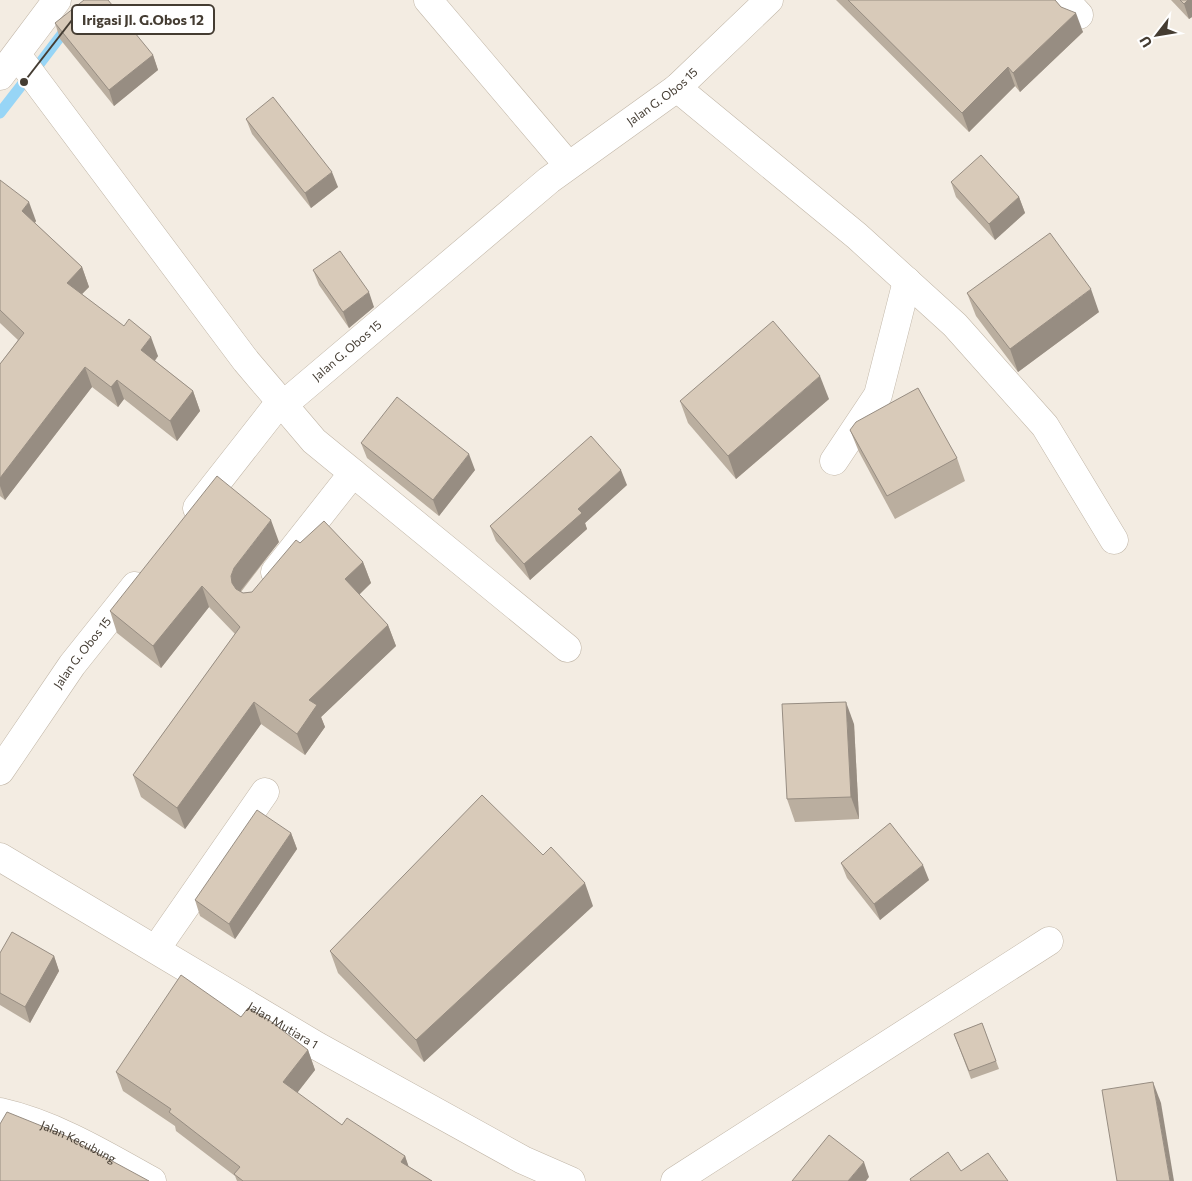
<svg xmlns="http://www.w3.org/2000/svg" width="1192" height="1181" font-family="Commissioner,sans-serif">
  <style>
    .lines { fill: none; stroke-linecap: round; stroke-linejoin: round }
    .stream { stroke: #97d5f6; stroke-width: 11 }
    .minor-casing { stroke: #c1b6a7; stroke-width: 29 }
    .minor { stroke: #fff; stroke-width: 28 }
    .wall { fill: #baae9f }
    .shaded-wall { fill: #978d82 }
    .building { fill: #d8cab9; stroke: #978d82 }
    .labels { text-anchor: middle; stroke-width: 4; stroke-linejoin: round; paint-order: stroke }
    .street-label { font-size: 12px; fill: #443c32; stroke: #fff }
    .leader { fill: none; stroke: #443c32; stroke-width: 2 }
    .callout-dot { fill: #443c32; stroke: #fff; stroke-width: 2 }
    .callout { fill: #fff; stroke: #443c32; stroke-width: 2 }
    .callout-label { font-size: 14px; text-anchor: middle; font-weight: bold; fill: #443c32 }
  </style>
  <rect width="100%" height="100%" fill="#f3ece2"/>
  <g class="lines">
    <!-- stream -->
    <g class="stream">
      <polyline points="37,67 69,25"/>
      <polyline points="0,113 24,82"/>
    </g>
    <!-- minor casing -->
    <g class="minor-casing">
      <g id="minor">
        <polyline points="428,0 568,165"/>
        <polyline points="1065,0 1079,15"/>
        <polyline points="17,55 246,361 314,441 567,648"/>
        <polyline points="0,76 57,0"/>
        <polyline points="677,88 857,236 955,325 1045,426 1114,540"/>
        <polyline points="834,461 878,395 907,281"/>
        <path id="s1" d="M197,508L280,402L289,400L549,180L677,88L769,0"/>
        <polyline points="275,572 353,473"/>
        <path id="s2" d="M0,771L72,665L135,586"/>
        <path id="s3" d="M0,857L317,1046L523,1160L571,1181"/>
        <polyline points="156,949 265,792"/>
        <path id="s4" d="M0,1112C54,1124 104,1154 152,1181"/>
        <polyline points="675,1181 1049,941"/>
      </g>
    </g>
    <!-- minor -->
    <use href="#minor" class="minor"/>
  </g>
  <!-- wall -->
  <g class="wall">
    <polygon points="836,0 1055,0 1083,32 1020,92 1015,86 969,132"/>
    <polygon points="1171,0 1192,0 1192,17 1189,19"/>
    <polygon points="55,23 153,55 158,70 114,106 60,39"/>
    <polygon points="246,119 338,187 311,208 252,134"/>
    <polygon points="0,180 36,221 35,223 82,267 89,287 82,294 158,356 155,361 193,391 200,411 177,441 124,399 118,407 92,387 5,500 0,496 0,364 18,340 0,323"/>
    <polygon points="951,182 1019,197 1025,213 995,240 956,197"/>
    <polygon points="313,270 374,307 349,328 319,285"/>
    <polygon points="967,293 1099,312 1018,372 976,316"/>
    <polygon points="829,399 736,479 688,423 680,401"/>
    <polygon points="850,430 957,458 965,481 895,519 859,452"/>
    <polygon points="361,443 475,470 439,516 367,458"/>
    <polygon points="627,485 585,523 587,529 530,580 496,541 490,526"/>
    <polygon points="279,542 241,592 243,593 252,592 300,543 363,562 371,583 359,594 388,625 396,646 321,717 325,727 305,755 261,724 185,829 141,797 133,775 235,634 209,607 161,668 117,633 110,611"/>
    <polygon points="854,724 859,819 795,822 787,799"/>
    <polygon points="291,833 297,849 235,939 200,916 195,900"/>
    <polygon points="841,863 929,880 880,920 847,878"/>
    <polygon points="593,906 424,1062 338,973 330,951"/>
    <polygon points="0,953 54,956 59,971 30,1023 0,1005"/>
    <polygon points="241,1017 308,1050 315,1070 297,1093 342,1125 405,1156 408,1166 432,1181 237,1181 235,1176 176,1131 175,1126 123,1091 116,1072"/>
    <polygon points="982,1023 999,1069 971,1079 954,1034"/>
  </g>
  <!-- shaded-wall -->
  <g class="shaded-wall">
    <polygon points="1188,0 1192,0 1192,17 1189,19 1184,4"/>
    <polygon points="1076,13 1083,32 1020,92 1013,73"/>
    <polygon points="153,55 158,70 114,106 109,90"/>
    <polygon points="1008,67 1015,86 969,132 962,113"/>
    <polygon points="332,172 338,187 311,208 305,193"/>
    <polygon points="1019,197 1025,213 995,240 989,224"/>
    <polygon points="29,202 36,221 29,230 22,211"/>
    <polygon points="82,267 89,287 74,302 67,283"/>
    <polygon points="1091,289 1099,312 1018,372 1010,349"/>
    <polygon points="369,292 374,307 349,328 343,312"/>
    <polygon points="151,337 158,356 148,369 141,350"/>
    <polygon points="85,367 92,387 5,500 0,486 0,478"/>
    <polygon points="820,376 829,399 736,479 728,456"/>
    <polygon points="117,380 124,399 118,407 111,387"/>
    <polygon points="193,391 200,411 177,441 170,421"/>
    <polygon points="469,454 475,470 439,516 433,500"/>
    <polygon points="621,470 627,485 585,523 587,529 530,580 524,564 578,509"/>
    <polygon points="271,520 279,542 241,590 239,597 232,583 231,576 234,568"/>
    <polygon points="363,562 371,583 353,601 345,579"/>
    <polygon points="202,586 209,607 161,668 153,646"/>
    <polygon points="388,625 396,646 321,717 325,727 305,755 297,734 309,700"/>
    <polygon points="254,702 261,724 185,829 177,808"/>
    <polygon points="846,702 854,724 859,819 851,797"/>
    <polygon points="291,833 297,849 235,939 229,924"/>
    <polygon points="923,865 929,880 880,920 874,904"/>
    <polygon points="585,883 593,906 424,1062 416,1040"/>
    <polygon points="54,956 59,971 30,1023 25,1007"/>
    <polygon points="308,1050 315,1070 290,1102 283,1082"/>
    <polygon points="1153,1082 1161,1103 1174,1181 1170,1181"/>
    <polygon points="405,1156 412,1176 401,1162"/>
    <polygon points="864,1162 869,1177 866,1181 848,1181"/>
  </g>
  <!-- building -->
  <g class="building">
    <polygon points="84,0 108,0 153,55 109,90 55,23"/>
    <polygon points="848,0 1055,0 1061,7 1076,13 1013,73 1008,67 962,113"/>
    <polygon points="1180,0 1188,0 1184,4"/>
    <polygon points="273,97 332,172 305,193 246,119"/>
    <polygon points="981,155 1019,197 989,224 951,182"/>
    <polygon points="0,180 29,202 22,211 82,267 67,283 124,326 129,319 151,337 141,350 193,391 170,421 117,380 111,387 85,367 0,478 0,364 24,333 0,310"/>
    <polygon points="1050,233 1091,289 1010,349 967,293"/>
    <polygon points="340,251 369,292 343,312 313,270"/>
    <polygon points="773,321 820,376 728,456 680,401"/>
    <polygon points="918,388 957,458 887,496 850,430 856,422"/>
    <polygon points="397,397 469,454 433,500 361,443"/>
    <polygon points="591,436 621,470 578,509 582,513 524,564 490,526"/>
    <polygon points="217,476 271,520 234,568 231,576 232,583 236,589 243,593 252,592 296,540 300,543 324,521 363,562 345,579 388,625 309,700 317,705 297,734 254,702 177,808 133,775 240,627 202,586 153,646 110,611"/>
    <polygon points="846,702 851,797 787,799 782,704"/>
    <polygon points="482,795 543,855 551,847 585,883 416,1040 330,951"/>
    <polygon points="257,810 291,833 229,924 195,900"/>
    <polygon points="890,823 923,865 874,904 841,863"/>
    <polygon points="12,932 54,956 25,1007 0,993 0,953"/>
    <polygon points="181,975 241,1017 248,1008 269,1020 308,1050 283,1082 342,1125 347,1118 405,1156 401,1162 432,1181 243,1181 234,1174 240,1167 169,1112 171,1109 116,1072"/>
    <polygon points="982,1023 996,1061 969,1071 954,1034"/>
    <polygon points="1153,1082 1170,1181 1117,1181 1102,1090"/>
    <polygon points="7,1112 64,1135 149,1181 0,1181 0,1124"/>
    <polygon points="829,1135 864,1162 848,1181 792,1181"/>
    <polygon points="948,1152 961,1171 988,1153 1008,1181 911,1181 910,1179"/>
  </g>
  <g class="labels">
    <!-- street labels -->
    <g class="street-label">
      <text dy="4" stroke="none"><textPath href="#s1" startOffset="625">Jalan G. Obos 15</textPath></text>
      <text dy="4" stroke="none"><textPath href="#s1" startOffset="220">Jalan G. Obos 15</textPath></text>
      <text dy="4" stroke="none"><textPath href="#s2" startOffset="144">Jalan G. Obos 15</textPath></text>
      <text dy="4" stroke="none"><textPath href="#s3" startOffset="329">Jalan Mutiara 1</textPath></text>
      <text dy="4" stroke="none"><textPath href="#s4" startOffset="84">Jalan Kecubung</textPath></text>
    </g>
  </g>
  <!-- callouts -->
  <path class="leader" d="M24 82L72 20"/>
  <circle class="callout-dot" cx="24" cy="82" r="5"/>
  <rect class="callout" x="72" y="5" width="142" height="29" rx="5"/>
  <g class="callout-label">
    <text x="143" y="25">Irigasi Jl. G.Obos 12</text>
  </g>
  <!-- north arrow -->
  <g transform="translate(1157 35) rotate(239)" stroke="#ffffff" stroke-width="4" paint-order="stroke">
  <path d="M0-4L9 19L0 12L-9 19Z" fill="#443c32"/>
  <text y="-8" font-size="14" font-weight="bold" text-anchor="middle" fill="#443c32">U</text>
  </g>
</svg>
